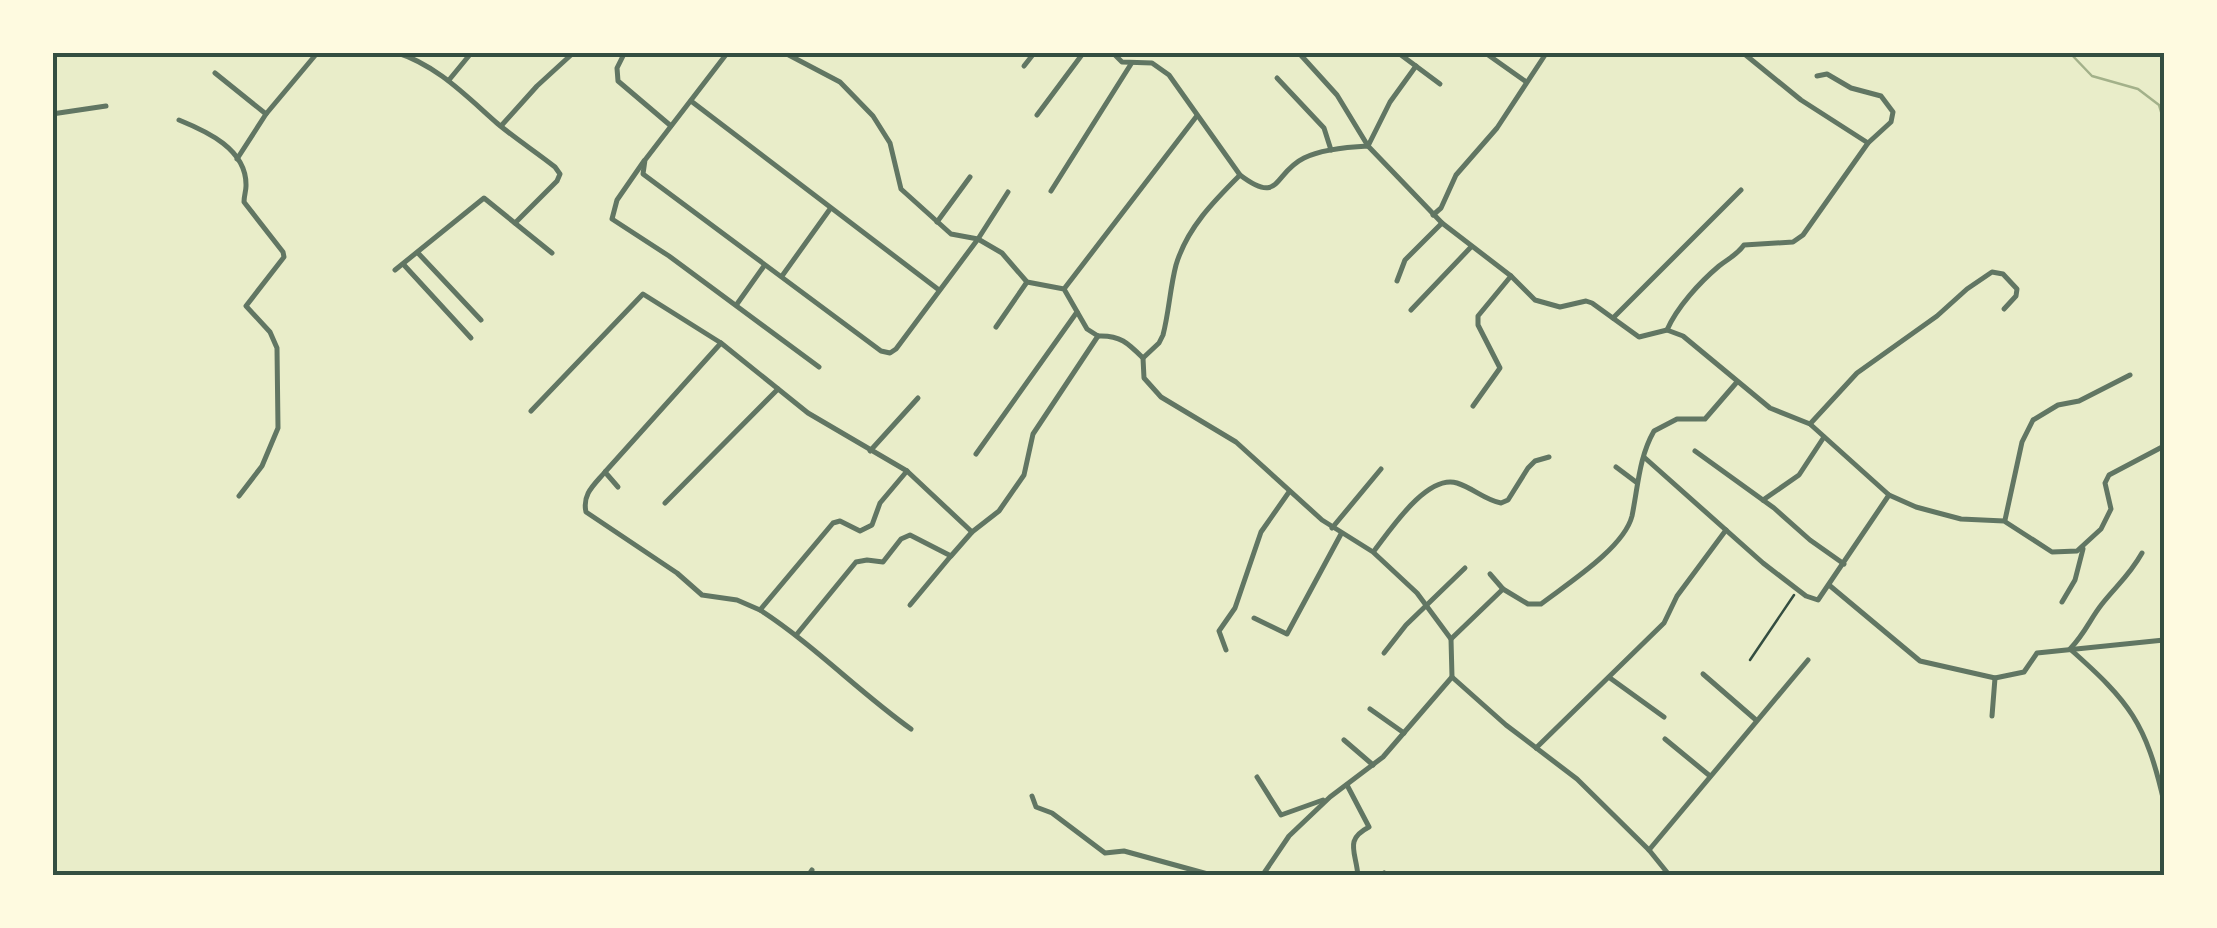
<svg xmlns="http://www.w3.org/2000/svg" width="2217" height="928" font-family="Ubuntu,sans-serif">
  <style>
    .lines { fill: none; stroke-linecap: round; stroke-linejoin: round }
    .stream { stroke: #a3b18a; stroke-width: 2.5 }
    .path { stroke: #344e41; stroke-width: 2.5 }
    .minor { stroke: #617663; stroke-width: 5 }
    .neatline { fill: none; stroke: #344e41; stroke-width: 4 }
  </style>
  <rect width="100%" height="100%" fill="#e9edc9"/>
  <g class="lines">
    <!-- stream -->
    <polyline class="stream" points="2069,52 2092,76 2138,89 2159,105 2164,122"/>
    <!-- path -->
    <polyline class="path" points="1750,660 1794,595"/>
    <!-- minor -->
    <g class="minor">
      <path d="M395,52C437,65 466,96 498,124C516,139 536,152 555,167L560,174L557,181L515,223"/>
      <polyline points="625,52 617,68 618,81 671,126"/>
      <polyline points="728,52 645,160 643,174 881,351 890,353 896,349 978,239 1008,192"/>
      <polyline points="783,52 840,82 873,116 890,143 901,189 951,234 978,239 1002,253 1027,282 1064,289 1087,329 1098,336"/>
      <path d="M1112,52L1122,62L1152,63L1169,75L1240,175C1281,206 1273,173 1304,158C1322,149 1348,147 1368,146L1442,223L1511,276L1535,300L1560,307L1586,301L1592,303L1639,337L1667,330L1683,336L1770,408L1810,424L1889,495L1916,507L1961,519L2004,521L2052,552L2077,551L2101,529L2111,509L2105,483L2109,475L2164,446"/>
      <polyline points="1298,52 1337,95 1368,146 1390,102 1416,66"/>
      <polyline points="1397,52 1440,84"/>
      <polyline points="1484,52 1525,81"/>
      <polyline points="1742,52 1801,100 1868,143"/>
      <polyline points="1024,66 1035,52"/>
      <polyline points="215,73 266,114"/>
      <polyline points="1277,78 1324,128 1331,150"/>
      <polyline points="449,80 472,52"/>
      <polyline points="691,101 939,290"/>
      <polyline points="52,114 106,106"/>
      <polyline points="1037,115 1084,52"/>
      <path d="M179,120C206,131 247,149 246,186C246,191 244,196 244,202L283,252L284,257L246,306L270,332L277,348L278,428L262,466L239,496"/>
      <polyline points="501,126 537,86 572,54"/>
      <polyline points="237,159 266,114 318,52"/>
      <polyline points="644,161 617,200 612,219 669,256 819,367"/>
      <polyline points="1051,191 1131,64"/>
      <polyline points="1433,215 1441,208 1456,175 1497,128 1547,52"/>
      <polyline points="937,222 970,177"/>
      <polyline points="418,253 481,320"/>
      <polyline points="404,265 471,338"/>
      <polyline points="395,270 484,198 552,253"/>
      <polyline points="782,276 830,209"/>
      <polyline points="1397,281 1405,260 1442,223"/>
      <polyline points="1064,289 1196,117"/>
      <polyline points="737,304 764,266"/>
      <polyline points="1411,310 1471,247"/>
      <polyline points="1613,318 1741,190"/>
      <polyline points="996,327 1027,282"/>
      <path d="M1667,330C1677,307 1700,282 1719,266C1729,258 1737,255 1744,245L1793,242L1803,235L1868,143L1891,122L1893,112L1881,96L1851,88L1827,74L1817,76"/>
      <path d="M1098,336C1120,335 1128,343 1143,358L1144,378L1161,397L1236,442L1322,520L1373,552L1417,593L1451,639L1452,677L1506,725L1577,779L1649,850L1670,876"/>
      <path d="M1143,358L1159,343L1163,335C1169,312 1170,288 1176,265C1187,228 1214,201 1240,175"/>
      <polyline points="1473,406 1500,368 1478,325 1478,316 1511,276"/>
      <polyline points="531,411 643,294 721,343 808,413 907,471 972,532"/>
      <polyline points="1810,424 1857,373 1937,316 1967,289 1992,272 2003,274 2017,289 2016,296 2004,309"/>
      <polyline points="870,451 918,398"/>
      <polyline points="1695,451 1774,508 1810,540 1844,564"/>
      <polyline points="976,454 1077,312"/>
      <polyline points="1645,458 1763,563 1806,596 1818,600 1889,495"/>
      <polyline points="1616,467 1636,482"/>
      <path d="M907,471L880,503L872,525L860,531L840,521L833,523L760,610C814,645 859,692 911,729"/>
      <path d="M605,472C594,485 582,494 586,512L677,573L702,595L737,600L760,610"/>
      <polyline points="618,487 605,472 721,343"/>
      <polyline points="1763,500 1799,475 1824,437"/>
      <polyline points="665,503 778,389"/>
      <polyline points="2005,520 2022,442 2033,420 2058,405 2079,401 2130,375"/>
      <polyline points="1332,528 1381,469"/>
      <path d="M1374,551C1391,529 1427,474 1457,483C1473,488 1485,500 1501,503L1508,500L1528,468L1535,461L1549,457"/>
      <path d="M2142,553C2129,576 2117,585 2102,604C2090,619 2086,632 2070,649C2130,702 2146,723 2164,802"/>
      <polyline points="1490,574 1503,589"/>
      <polyline points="1829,585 1920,661 1995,678 2024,672 2037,653 2164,640"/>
      <polyline points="2062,602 2075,580 2083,549"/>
      <polyline points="910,605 950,557"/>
      <polyline points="1254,618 1287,634 1341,534"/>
      <polyline points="797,634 856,562 867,560 883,562 901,539 910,535 951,556 972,532 999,511 1024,475 1033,434 1098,336"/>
      <path d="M1451,639L1503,589L1528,604H1541C1567,584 1624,548 1632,516C1638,487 1639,457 1654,431L1677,419H1705L1737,382"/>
      <polyline points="1226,650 1219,631 1235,608 1261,532 1289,492"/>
      <polyline points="1384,653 1406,625 1465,568"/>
      <polyline points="1703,674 1756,720"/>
      <polyline points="1610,678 1664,717"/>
      <polyline points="1370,709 1404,733"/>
      <polyline points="1992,716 1995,678"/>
      <polyline points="1665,739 1710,776"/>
      <polyline points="1344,740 1373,765"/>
      <polyline points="1536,748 1664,623 1677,596 1726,530"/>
      <polyline points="1257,777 1281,815 1323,800"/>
      <path d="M1347,785L1369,827C1344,840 1356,851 1358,876"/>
      <polyline points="1032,796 1036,807 1052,813 1105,853 1124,851 1215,876"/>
      <polyline points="1649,850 1808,660"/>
      <polyline points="1384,873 1386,876"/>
      <polyline points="808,876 812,870"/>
      <polyline points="1262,876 1289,836 1330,797 1383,757 1452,677"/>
    </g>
  </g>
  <!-- border -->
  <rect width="2217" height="928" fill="none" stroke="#fefae0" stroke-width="110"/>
  <rect x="55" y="55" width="2107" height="818" class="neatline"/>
</svg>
